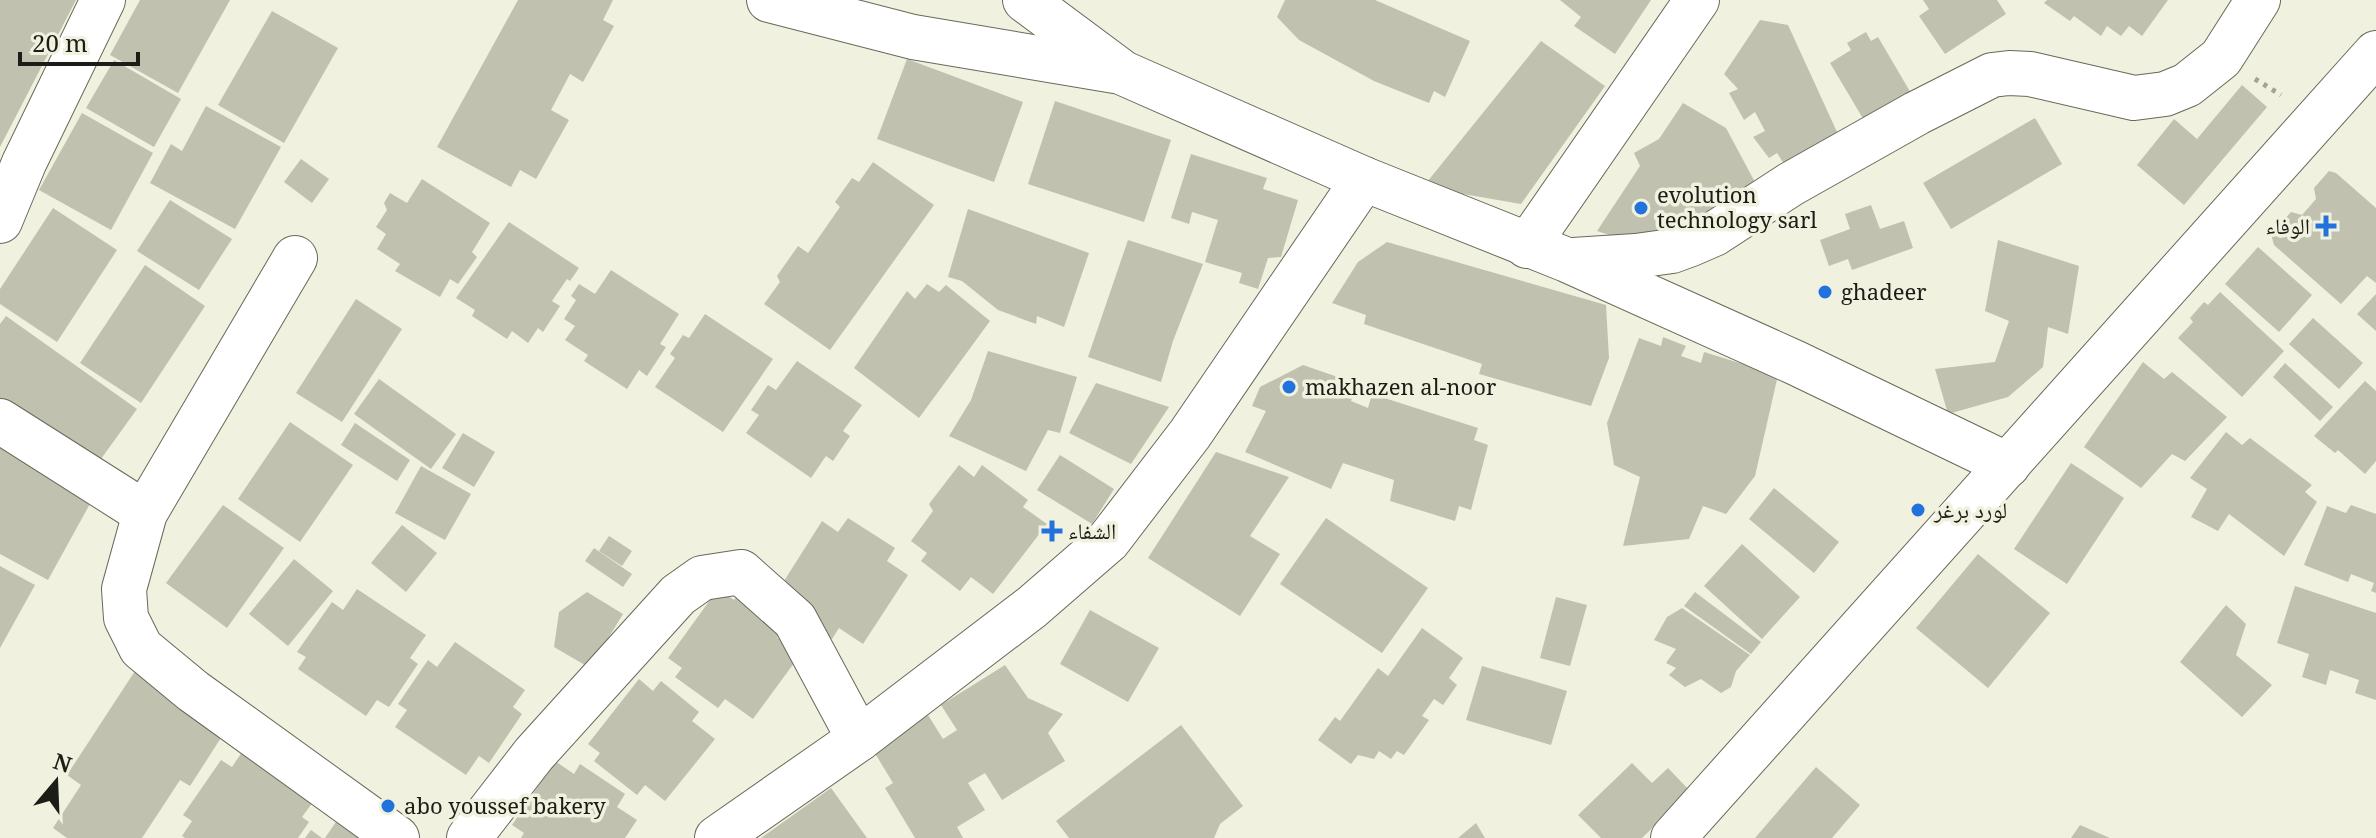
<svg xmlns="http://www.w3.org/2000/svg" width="2376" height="838" font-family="'Noto Serif','Noto Naskh Arabic',serif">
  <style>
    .building { fill: #c1c1b0 }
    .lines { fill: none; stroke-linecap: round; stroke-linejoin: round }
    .minor-casing { stroke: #69695a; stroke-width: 46 }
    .path { stroke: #a3a395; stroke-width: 5; stroke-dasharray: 4 6; stroke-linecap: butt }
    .minor { stroke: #fff; stroke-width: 44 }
    .poi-dot { fill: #2172dd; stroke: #f1f1df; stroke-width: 3 }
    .labels { text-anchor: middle; stroke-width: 7; stroke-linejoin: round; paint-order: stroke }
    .poi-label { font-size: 22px; fill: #1d1d17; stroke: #f1f1df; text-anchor: start }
  </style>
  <rect width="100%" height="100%" fill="#f1f1df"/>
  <!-- building -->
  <g class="building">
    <polygon points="0,0 76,0 0,147"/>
    <polygon points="140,0 230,0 178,93 110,55"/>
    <polygon points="518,0 613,0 603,20 614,26 583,82 570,74 551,110 569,120 536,179 520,170 511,187 437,147"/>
    <polygon points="1285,0 1375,0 1470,41 1445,97 1434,91 1429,103 1374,81 1299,40 1277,17"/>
    <polygon points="1560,0 1651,0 1615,54 1574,26 1581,17"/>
    <polygon points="1923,0 1997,0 2006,14 1945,54 1919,16 1929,9"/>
    <polygon points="2047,0 2168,0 2142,36 2129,26 2121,36 2107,26 2101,36 2074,16 2070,21 2044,3"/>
    <polygon points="272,11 338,48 284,143 218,105"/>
    <polygon points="1760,20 1788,25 1843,145 1789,172 1777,153 1769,158 1753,137 1765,131 1755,112 1744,120 1729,93 1738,89 1724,74"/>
    <polygon points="1866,32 1871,41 1878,37 1915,100 1868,127 1830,63 1851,50 1847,43"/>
    <polygon points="1541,41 1605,86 1521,204 1423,187"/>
    <polygon points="907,59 1023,102 994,182 877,139"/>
    <polygon points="114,60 181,99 154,147 86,108"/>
    <polygon points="2242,85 2267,107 2184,205 2137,165 2174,119 2197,139"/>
    <polygon points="1055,101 1171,140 1144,222 1028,184"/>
    <polygon points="1683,103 1726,128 1756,184 1650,248 1597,231 1640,166 1634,153 1659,139"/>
    <polygon points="206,106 281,147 235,229 150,183 171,144 182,151"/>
    <polygon points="82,113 153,153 111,230 39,190"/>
    <polygon points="2035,118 2062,164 1951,229 1923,183"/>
    <polygon points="1191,154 1267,178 1263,189 1298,200 1281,257 1268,258 1258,289 1239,283 1242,273 1205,262 1218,220 1192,212 1189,224 1171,218"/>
    <polygon points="301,159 329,179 312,203 284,182"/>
    <polygon points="873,162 934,205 830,350 764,304 780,282 777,276 798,246 808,253 840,207 835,202 852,178 859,182"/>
    <polygon points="2329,171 2336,173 2376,208 2376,283 2367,276 2341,304 2274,245 2271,234 2291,212 2302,215 2316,199 2314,188"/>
    <polygon points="422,179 490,223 472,252 477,257 458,284 450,279 440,297 395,271 400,264 377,249 386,234 376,227 387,210 384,203 390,193 407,203"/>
    <polygon points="170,200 232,239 199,290 137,251"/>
    <polygon points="1871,205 1880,229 1904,221 1913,248 1852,270 1848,259 1829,266 1820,240 1850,229 1845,214"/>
    <polygon points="53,208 117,250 57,342 0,304 0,289"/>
    <polygon points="968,209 1089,253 1064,327 1037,316 1036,324 998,310 962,281 948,277"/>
    <polygon points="509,222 579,268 570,281 567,279 552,301 560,306 543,332 538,328 528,343 512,331 507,339 472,316 475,310 456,298"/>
    <polygon points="1128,240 1203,264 1173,341 1161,382 1088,357"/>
    <polygon points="1998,240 2079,266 2068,334 2048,327 2043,367 2008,397 1948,414 1935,369 1995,362 2009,321 1985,311"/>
    <polygon points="1387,242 1606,305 1609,358 1591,406 1479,374 1482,364 1364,324 1366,315 1332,303 1358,262"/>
    <polygon points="2258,247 2312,295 2279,332 2225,284"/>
    <polygon points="145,265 205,306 141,403 80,363"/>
    <polygon points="611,270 679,314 660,344 666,347 647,376 639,370 627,389 584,361 588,355 565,340 575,326 564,319 576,300 571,296 579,284 595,294"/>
    <polygon points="927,284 939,292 946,285 990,321 919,418 854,368 907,291 915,299"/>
    <polygon points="2220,292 2284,351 2242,397 2178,338 2193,322 2190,318 2204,302 2208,305"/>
    <polygon points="2376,294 2376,331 2357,314"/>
    <polygon points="356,299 402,329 342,422 296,393"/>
    <polygon points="705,314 773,359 723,432 655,387 675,358 670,354 683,335 689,338"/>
    <polygon points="6,316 137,409 93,470 0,403 0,324"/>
    <polygon points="2313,318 2363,363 2339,389 2289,344"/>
    <polygon points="1663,337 1686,346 1681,356 1701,363 1704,352 1778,375 1755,476 1726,514 1703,506 1689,539 1623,546 1640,477 1614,465 1607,423 1639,338 1661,346"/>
    <polygon points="988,351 1077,377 1060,433 1048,430 1026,471 949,436 971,400"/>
    <polygon points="797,361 862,405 843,431 850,436 833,461 826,456 811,478 746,433 759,415 751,410 768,385 776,390"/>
    <polygon points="2143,362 2164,379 2172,372 2227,417 2185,461 2172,454 2141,488 2084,447"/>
    <polygon points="2285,363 2333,407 2320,421 2273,377"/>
    <polygon points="1303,365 1358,384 1351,401 1368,408 1372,394 1478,428 1474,440 1488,445 1471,510 1459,506 1455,521 1390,501 1394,480 1343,463 1331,489 1245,452 1266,411 1252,406 1260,387"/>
    <polygon points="379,379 456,434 431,469 354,414"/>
    <polygon points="2365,381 2376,391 2376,461 2365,474 2338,450 2335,453 2314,436"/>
    <polygon points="1096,383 1169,407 1131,464 1069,433"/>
    <polygon points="290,422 353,465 300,542 238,499"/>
    <polygon points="355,423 410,460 397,481 341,445"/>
    <polygon points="2226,432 2242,445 2250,438 2312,485 2305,492 2317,502 2284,556 2229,514 2218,531 2191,517 2207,489 2190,478"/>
    <polygon points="463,433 495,452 474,487 442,468"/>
    <polygon points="0,436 59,468 52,481 91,502 48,580 0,554"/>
    <polygon points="1216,452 1289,477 1250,536 1280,554 1240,616 1148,558"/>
    <polygon points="1060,455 1114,489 1092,524 1037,490"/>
    <polygon points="2071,463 2124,498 2067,584 2014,549"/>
    <polygon points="959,465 974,477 982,465 1028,500 1023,507 1047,524 993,594 971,577 960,591 921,561 927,553 911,541 933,511 929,504"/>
    <polygon points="421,466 471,494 445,540 395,513"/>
    <polygon points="1774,488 1839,542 1814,573 1749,519"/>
    <polygon points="223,505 284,548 227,628 166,583"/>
    <polygon points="2351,505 2376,514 2376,593 2371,591 2374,583 2351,574 2348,582 2304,565 2327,506 2346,513"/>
    <polygon points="848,518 895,548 887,561 908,575 863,644 839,628 832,639 785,608 779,589 822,521 838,532"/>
    <polygon points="1326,518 1428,588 1382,653 1280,584"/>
    <polygon points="402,525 437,553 406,592 371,563"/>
    <polygon points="609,536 632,551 622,566 599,551"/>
    <polygon points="1742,544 1800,597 1762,639 1704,586"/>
    <polygon points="594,548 632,574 623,587 585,561"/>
    <polygon points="1978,554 2050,613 1988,688 1916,628"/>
    <polygon points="294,559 333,591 288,646 249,614"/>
    <polygon points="0,566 35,585 0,648"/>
    <polygon points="2295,586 2376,613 2376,700 2355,693 2359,680 2330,670 2326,685 2302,677 2309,654 2277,643"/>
    <polygon points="357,589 426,635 410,658 418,664 389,707 377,700 366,716 298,669 306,657 297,652 332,602 343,610"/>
    <polygon points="718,589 734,600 739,593 785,626 777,637 800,655 753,719 725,699 718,708 675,677 682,668 668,658"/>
    <polygon points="587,592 623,614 590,668 554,647 559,612"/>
    <polygon points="1695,592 1761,642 1751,654 1684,606"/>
    <polygon points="1556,597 1587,605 1570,666 1540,658"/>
    <polygon points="2226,605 2246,624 2236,655 2272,685 2242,717 2180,662"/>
    <polygon points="1682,608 1750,655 1736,671 1731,687 1721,693 1701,679 1685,687 1669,675 1676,668 1666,663 1676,649 1654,640 1667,617"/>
    <polygon points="1090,610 1159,648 1128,702 1060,664"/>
    <polygon points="1422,628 1463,658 1449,678 1457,685 1443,705 1434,699 1422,716 1429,720 1404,755 1397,751 1391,759 1379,751 1374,759 1358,755 1351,764 1318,740 1335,717 1340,721 1378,668 1388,676"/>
    <polygon points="455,642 525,690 513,707 522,714 489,763 479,756 466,775 395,727 407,710 398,704 428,660 437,667"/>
    <polygon points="1005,665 1028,698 1063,714 1048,733 1065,761 1002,800 985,773 968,783 985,810 957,827 963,838 915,838 885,788 893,783 873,750 928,715 943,739 957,730 941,705"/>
    <polygon points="1482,666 1567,691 1551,745 1466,720"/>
    <polygon points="135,671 226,730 190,786 180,780 142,838 67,838 53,828 81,785 67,775"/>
    <polygon points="639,679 653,691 661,681 699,712 692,721 715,739 665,801 645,785 637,795 594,761 600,753 588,744"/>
    <polygon points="1181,725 1243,806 1220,824 1214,838 1069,838 1056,821"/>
    <polygon points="244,749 316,798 302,817 309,822 298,838 185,838 182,836 192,821 183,815 221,760 232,767"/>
    <polygon points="555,761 574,774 580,764 625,794 617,807 637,820 625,838 521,838 524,833 512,825"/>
    <polygon points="1632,763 1652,783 1668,768 1690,791 1642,838 1601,838 1578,815"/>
    <polygon points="1816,767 1860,805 1832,838 1755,838"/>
    <polygon points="831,788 867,838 761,838"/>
    <polygon points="338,819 367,838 325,838"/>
    <polygon points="1476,823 1485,838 1458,838"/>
    <polygon points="2080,825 2110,838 2071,838"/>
    <polygon points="311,830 322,838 305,838"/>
  </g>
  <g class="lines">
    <!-- minor casing -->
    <g class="minor-casing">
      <g id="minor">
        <polyline points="769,0 913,37 1115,71"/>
        <polyline points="1025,0 1123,73 1364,179 1567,260 1796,363 2008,465"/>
        <polyline points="0,221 24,163 103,0"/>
        <polyline points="1527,246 1697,0"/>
        <polyline points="295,258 145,513 124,589 126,618 141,648 193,691 397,838"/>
        <polyline points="1573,260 1636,256 1672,251 1691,244 1714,234 1791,184 1917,113 1992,75 2009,73 2030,74 2134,98 2165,94 2187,85 2221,58 2258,0"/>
        <polyline points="0,421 145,513"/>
        <polyline points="469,838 534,754 678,595 702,578 741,572 795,620 859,739"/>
        <polyline points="717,838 859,739 1032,607 1108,541 1190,434 1364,179"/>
        <polyline points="1673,838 2376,53"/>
      </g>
    </g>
    <!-- path -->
    <polyline class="path" points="2255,79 2281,95"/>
    <!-- minor -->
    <use href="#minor" class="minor"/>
  </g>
  <!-- markers -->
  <g class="poi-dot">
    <circle cx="1641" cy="208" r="8"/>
    <path d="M2322 214h8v8h8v8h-8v8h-8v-8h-8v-8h8z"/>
    <circle cx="1825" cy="292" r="8"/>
    <circle cx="1289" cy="387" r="8"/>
    <circle cx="1918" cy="510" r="8"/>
    <path d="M1048 519h8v8h8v8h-8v8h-8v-8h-8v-8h8z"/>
    <circle cx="388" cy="806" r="8"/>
  </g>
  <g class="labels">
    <!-- poi labels -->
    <g class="poi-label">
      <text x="1657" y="203">evolution<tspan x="1657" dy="25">technology sarl</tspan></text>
      <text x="2310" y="234" text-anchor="end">الوفاء</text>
      <text x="1841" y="300">ghadeer</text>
      <text x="1305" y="395">makhazen al-noor</text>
      <text x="1934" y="518">لورد برغر</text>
      <text x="1068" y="539">الشفاء</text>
      <text x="404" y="814">abo youssef bakery</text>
    </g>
  </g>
  <!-- north arrow -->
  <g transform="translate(56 782) rotate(19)" stroke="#f1f1df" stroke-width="6" paint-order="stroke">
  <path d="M0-6L14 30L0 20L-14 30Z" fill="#1d1d17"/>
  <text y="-12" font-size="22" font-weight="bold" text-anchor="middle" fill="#1d1d17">N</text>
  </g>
  <!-- scale -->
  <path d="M20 52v12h118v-12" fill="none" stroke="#1d1d17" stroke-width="4"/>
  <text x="32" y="52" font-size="24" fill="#1d1d17" stroke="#f1f1df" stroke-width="6" paint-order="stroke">20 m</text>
</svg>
